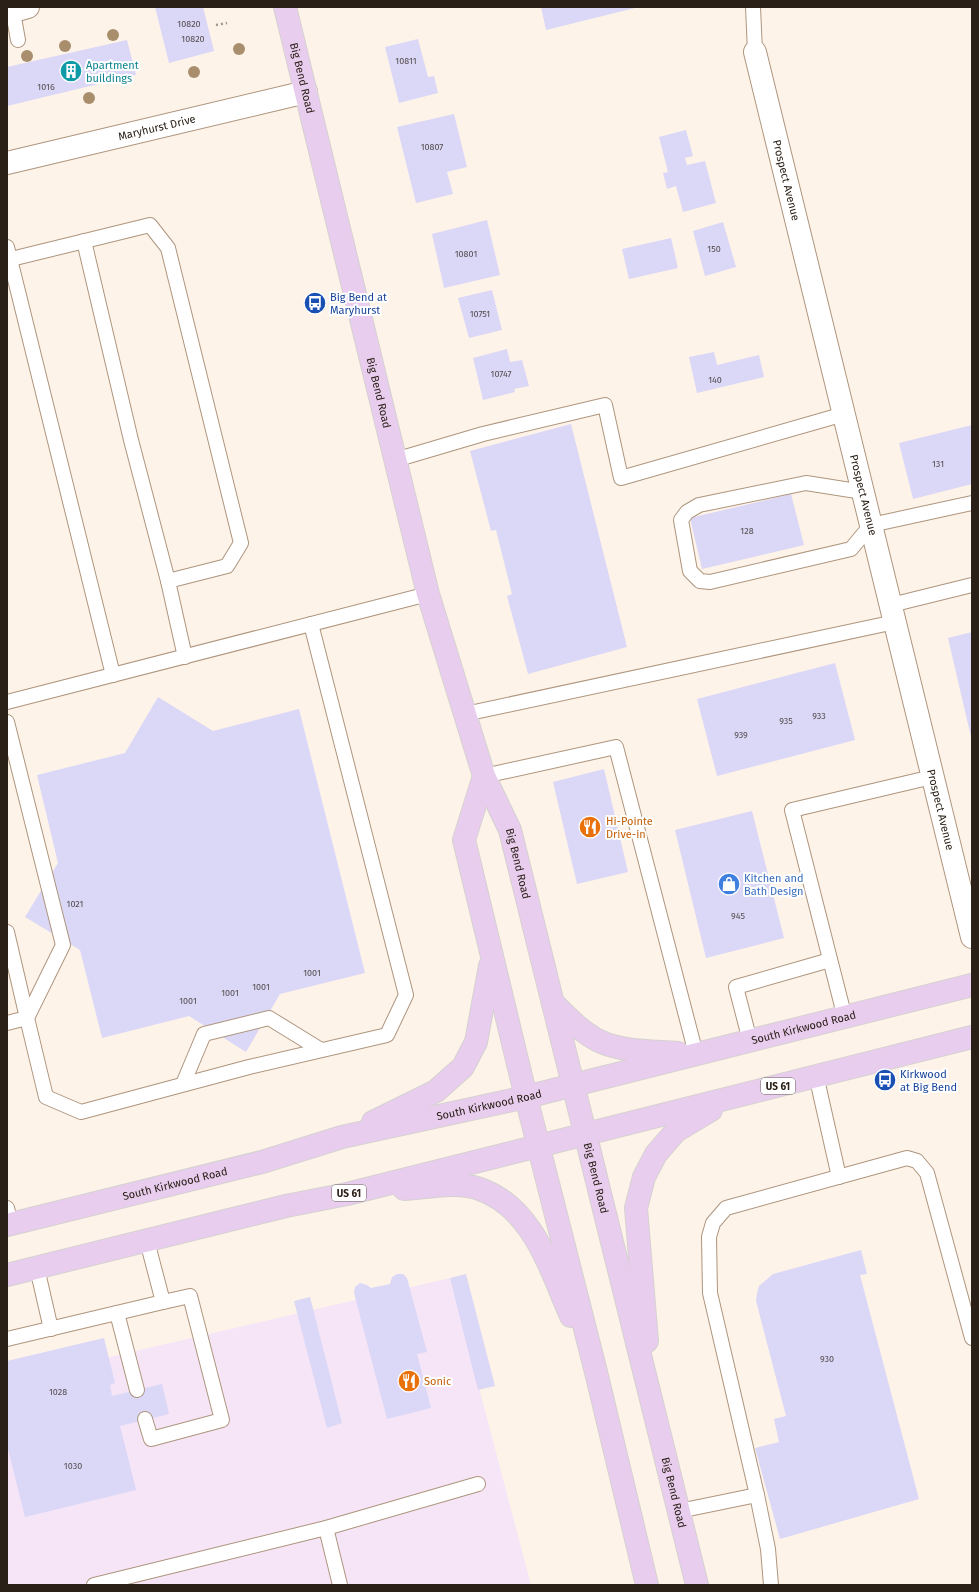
<svg xmlns="http://www.w3.org/2000/svg" width="979" height="1592" font-family="'Fira Sans',sans-serif">
  <style>
    .commercial { fill: #f5e5f7 }
    .building { fill: #dad7f7 }
    .lines { fill: none; stroke-linecap: round; stroke-linejoin: round }
    .service-casing { stroke: #ae957e; stroke-width: 16 }
    .minor-casing { stroke: #ae957e; stroke-width: 24 }
    .primary-casing { stroke: #d4d2d1; stroke-width: 24 }
    .path { stroke: #9f948b; stroke-width: 2.5; stroke-dasharray: 2 3; stroke-linecap: butt }
    .service { stroke: #fff; stroke-width: 14 }
    .minor { stroke: #fff; stroke-width: 22 }
    .primary { stroke: #e9cdee; stroke-width: 22 }
    .tree { fill: #a98e6e }
    .labels { text-anchor: middle; stroke-width: 4; stroke-linejoin: round; paint-order: stroke }
    .number-label { font-size: 9px; fill: #564e4f }
    .shield { fill: #fff; stroke: #6a635d; stroke-width: 1 }
    .shield-label { font-size: 10px; font-weight: bold; fill: #2a2017 }
    .culture-label { font-size: 11px; fill: #0d838f; stroke: #fff; text-anchor: start }
    .street-label { font-size: 11px; fill: #2a2017; stroke: #fff }
    .transit-label { font-size: 11px; fill: #164399; stroke: #fff; text-anchor: start }
    .food-label { font-size: 11px; fill: #c56008; stroke: #fff; text-anchor: start }
    .shop-label { font-size: 11px; fill: #366cbe; stroke: #fff; text-anchor: start }
  </style>
  <rect width="100%" height="100%" fill="#fef3e9"/>
  <!-- commercial -->
  <polygon class="commercial" points="450,1278 531,1585 7,1585 7,1381"/>
  <!-- building -->
  <g class="building">
    <polygon points="155,7 203,7 214,51 169,63"/>
    <polygon points="541,7 635,7 635,8 546,30"/>
    <polygon points="418,39 428,77 434,76 438,93 399,103 385,47"/>
    <polygon points="127,40 136,75 7,106 7,67"/>
    <polygon points="454,114 467,167 447,172 453,194 416,203 397,127"/>
    <polygon points="686,130 693,156 685,158 687,165 705,161 716,203 683,212 676,186 667,189 663,173 668,172 659,137"/>
    <polygon points="487,220 500,275 444,288 432,234"/>
    <polygon points="723,222 736,267 705,276 693,231"/>
    <polygon points="671,238 678,268 629,279 622,249"/>
    <polygon points="492,290 502,330 469,338 458,298"/>
    <polygon points="507,349 510,362 522,360 529,386 514,389 515,392 483,400 473,358"/>
    <polygon points="714,352 717,365 759,355 764,377 697,393 689,357"/>
    <polygon points="571,424 627,647 528,674 507,596 512,594 496,530 491,531 470,451"/>
    <polygon points="972,425 972,484 913,499 899,443"/>
    <polygon points="791,494 804,545 702,569 690,518"/>
    <polygon points="972,632 972,737 971,737 948,638"/>
    <polygon points="835,663 855,740 717,776 697,699"/>
    <polygon points="158,697 213,731 299,709 365,973 280,994 246,1052 189,1016 102,1038 80,950 25,917 58,863 37,775 125,753"/>
    <polygon points="604,769 628,872 577,884 553,782"/>
    <polygon points="752,811 784,938 706,958 675,830"/>
    <polygon points="861,1250 867,1274 860,1275 919,1499 780,1539 755,1448 779,1442 774,1419 786,1416 756,1301 757,1293 759,1286 773,1274"/>
    <polygon points="397,1274 403,1274 407,1278 427,1352 417,1354 431,1408 387,1419 354,1293 355,1287 360,1283 367,1285 371,1288 390,1284 392,1277"/>
    <polygon points="466,1274 495,1386 478,1390 450,1278"/>
    <polygon points="310,1297 342,1423 327,1428 294,1301"/>
    <polygon points="104,1338 115,1383 110,1385 112,1396 162,1384 169,1414 120,1426 136,1490 25,1517 7,1445 7,1361"/>
  </g>
  <g class="lines">
    <!-- service casing -->
    <g class="service-casing">
      <g id="service">
        <polyline points="12,7 18,40"/>
        <polyline points="753,7 755,52"/>
        <polyline points="84,241 131,440 168,581"/>
        <polyline points="7,247 113,675"/>
        <polyline points="7,260 150,225 168,248 241,543 227,566 168,581 185,657"/>
        <polyline points="395,460 483,434 605,405 621,478 844,414"/>
        <polyline points="863,492 806,483 699,505 687,512 681,520 690,571 700,581 710,582 851,549 871,525 972,503"/>
        <polyline points="891,605 972,585"/>
        <polyline points="7,702 428,594"/>
        <polyline points="465,714 895,622"/>
        <polyline points="7,722 63,945 27,1018"/>
        <polyline points="484,776 616,747 696,1054"/>
        <polyline points="7,932 27,1018"/>
        <polyline points="845,1018 792,810 932,777"/>
        <polyline points="7,1023 27,1018 46,1097 81,1112 249,1067 387,1035 406,995 311,624"/>
        <polyline points="750,1041 736,987 830,960"/>
        <polyline points="816,1075 839,1177"/>
        <polyline points="183,1084 204,1034 269,1018 321,1050"/>
        <polyline points="7,1208 11,1224"/>
        <polyline points="37,1268 51,1329"/>
        <polyline points="117,1313 137,1390"/>
        <polyline points="7,1339 163,1302 147,1241"/>
        <polyline points="145,1419 151,1439 222,1420 190,1296 163,1302"/>
        <polyline points="679,1511 757,1495"/>
        <polyline points="326,1528 340,1585"/>
        <polyline points="94,1585 326,1528 478,1484"/>
        <polyline points="771,1585 768,1549 757,1495 710,1293 709,1237 713,1223 726,1208 907,1158 917,1161 927,1173 972,1338"/>
      </g>
    </g>
    <!-- minor casing -->
    <g class="minor-casing">
      <g id="minor">
        <polyline points="7,13 28,7"/>
        <path id="s1" d="M755,52L972,937"/>
        <path id="s2" d="M7,163L306,92"/>
      </g>
    </g>
    <!-- primary casing -->
    <g class="primary-casing">
      <g id="primary">
        <path id="s3" d="M285,7L428,594L484,776L510,830L697,1585"/>
        <polyline points="484,776 464,840 526,1097 596,1372 647,1585"/>
        <path d="M553,1003C567,1017 581,1032 599,1041C622,1052 653,1051 678,1053"/>
        <polyline points="373,1122 436,1091 463,1067 476,1042 490,966"/>
        <path d="M404,1189C427,1188 455,1181 477,1188C533,1206 550,1269 571,1316"/>
        <path id="s4" d="M7,1225L262,1162L342,1137L526,1097L972,985"/>
        <polyline points="7,1275 286,1206 347,1194 972,1037"/>
        <polyline points="647,1341 636,1208 644,1177 656,1154 676,1131 711,1110"/>
      </g>
    </g>
    <!-- path -->
    <polyline class="path" points="216,25 227,23"/>
    <!-- service -->
    <use href="#service" class="service"/>
    <!-- minor -->
    <use href="#minor" class="minor"/>
    <!-- primary -->
    <use href="#primary" class="primary"/>
  </g>
  <!-- trees -->
  <g class="tree">
    <circle cx="113" cy="35" r="6"/>
    <circle cx="65" cy="46" r="6"/>
    <circle cx="239" cy="49" r="6"/>
    <circle cx="27" cy="56" r="6"/>
    <circle cx="194" cy="72" r="6"/>
    <circle cx="89" cy="98" r="6"/>
  </g>
  <!-- icons -->
  <defs>
    <g id="building-disc" transform="scale(1.15)"><circle r="9.5" fill="#0f9aa8" stroke="#fff"/><path d="M-4-6H4V6H1V3H-1V6H-4ZM-2.5-4.3h1.7v1.8h-1.7ZM.8-4.3h1.7v1.8H.8ZM-2.5-1h1.7V.8h-1.7ZM.8-1h1.7V.8H.8Z" fill="#fff"/></g>
    <g id="bus-disc" transform="scale(1.15)"><circle r="9.5" fill="#1a4fb4" stroke="#fff"/><path d="M-5-6H5V4H4V6H2V4H-2V6H-4V4H-5ZM-3.5-4V0h7V-4ZM-3.5 1.2v1.5H-2V1.2ZM2 1.2v1.5H3.5V1.2Z" fill="#fff"/></g>
    <g id="restaurant-disc" transform="scale(1.15)"><circle r="9.5" fill="#e8710a" stroke="#fff"/><path d="M-5-6h1v4h1v-4h1v4h1v-4h1v5L-1.5 .5V6h-2V.5L-5-1ZM5-6V6H3V1.5H1.5Q1.5-4 5-6Z" fill="#fff"/></g>
    <g id="shop-disc" transform="scale(1.15)"><circle r="9.5" fill="#3f7fe0" stroke="#fff"/><path d="M-5-2.5h2.3a2.7 3.5 0 0 1 5.4 0H5L5.5 6h-11ZM-1.5-2.5h3a1.5 2.3 0 0 0-3 0Z" fill="#fff"/></g>
  </defs>
  <g fill-rule="evenodd">
    <use href="#building-disc" x="71" y="71"/>
    <use href="#bus-disc" x="315" y="303"/>
    <use href="#restaurant-disc" x="590" y="827"/>
    <use href="#shop-disc" x="729" y="884"/>
    <use href="#bus-disc" x="885" y="1080"/>
    <use href="#restaurant-disc" x="409" y="1381"/>
  </g>
  <g class="labels">
    <!-- number labels -->
    <g class="number-label">
      <text x="189" y="27">10820</text>
      <text x="193" y="42">10820</text>
      <text x="406" y="64">10811</text>
      <text x="46" y="90">1016</text>
      <text x="432" y="150">10807</text>
      <text x="714" y="252">150</text>
      <text x="466" y="257">10801</text>
      <text x="480" y="317">10751</text>
      <text x="501" y="377">10747</text>
      <text x="715" y="383">140</text>
      <text x="938" y="467">131</text>
      <text x="747" y="534">128</text>
      <text x="819" y="719">933</text>
      <text x="786" y="724">935</text>
      <text x="741" y="738">939</text>
      <text x="75" y="907">1021</text>
      <text x="738" y="919">945</text>
      <text x="312" y="976">1001</text>
      <text x="261" y="990">1001</text>
      <text x="230" y="996">1001</text>
      <text x="188" y="1004">1001</text>
      <text x="827" y="1362">930</text>
      <text x="58" y="1395">1028</text>
      <text x="73" y="1469">1030</text>
    </g>
    <!-- shield labels -->
    <g class="shield">
      <rect x="761" y="1078" width="34" height="16" rx="3"/>
      <rect x="332" y="1185" width="34" height="16" rx="3"/>
    </g>
    <g class="shield-label">
      <text x="778" y="1090">US 61</text>
      <text x="349" y="1197">US 61</text>
    </g>
    <!-- culture labels -->
    <g class="culture-label">
      <text x="86" y="69">Apartment<tspan x="86" dy="13">buildings</tspan></text>
    </g>
    <!-- street labels -->
    <g class="street-label">
      <text dy="4" stroke="none"><textPath href="#s3" startOffset="73">Big Bend Road</textPath></text>
      <text dy="4" stroke="none"><textPath href="#s2" startOffset="154">Maryhurst Drive</textPath></text>
      <text dy="4" stroke="none"><textPath href="#s1" startOffset="132">Prospect Avenue</textPath></text>
      <text dy="4" stroke="none"><textPath href="#s3" startOffset="397">Big Bend Road</textPath></text>
      <text dy="4" stroke="none"><textPath href="#s1" startOffset="456">Prospect Avenue</textPath></text>
      <text dy="4" stroke="none"><textPath href="#s1" startOffset="780">Prospect Avenue</textPath></text>
      <text dy="4" stroke="none"><textPath href="#s3" startOffset="889">Big Bend Road</textPath></text>
      <text dy="4" stroke="none"><textPath href="#s4" startOffset="821">South Kirkwood Road</textPath></text>
      <text dy="4" stroke="none"><textPath href="#s4" startOffset="497">South Kirkwood Road</textPath></text>
      <text dy="4" stroke="none"><textPath href="#s3" startOffset="1213">Big Bend Road</textPath></text>
      <text dy="4" stroke="none"><textPath href="#s4" startOffset="173">South Kirkwood Road</textPath></text>
      <text dy="4" stroke="none"><textPath href="#s3" startOffset="1537">Big Bend Road</textPath></text>
    </g>
    <!-- transit labels -->
    <g class="transit-label">
      <text x="330" y="301">Big Bend at<tspan x="330" dy="13">Maryhurst</tspan></text>
      <text x="900" y="1078">Kirkwood<tspan x="900" dy="13">at Big Bend</tspan></text>
    </g>
    <!-- food labels -->
    <g class="food-label">
      <text x="606" y="825">Hi-Pointe<tspan x="606" dy="13">Drive-in</tspan></text>
      <text x="424" y="1385">Sonic</text>
    </g>
    <!-- shop labels -->
    <g class="shop-label">
      <text x="744" y="882">Kitchen and<tspan x="744" dy="13">Bath Design</tspan></text>
    </g>
  </g>
  <!-- border -->
  <rect width="979" height="1592" fill="none" stroke="#2a2017" stroke-width="16"/>
</svg>
